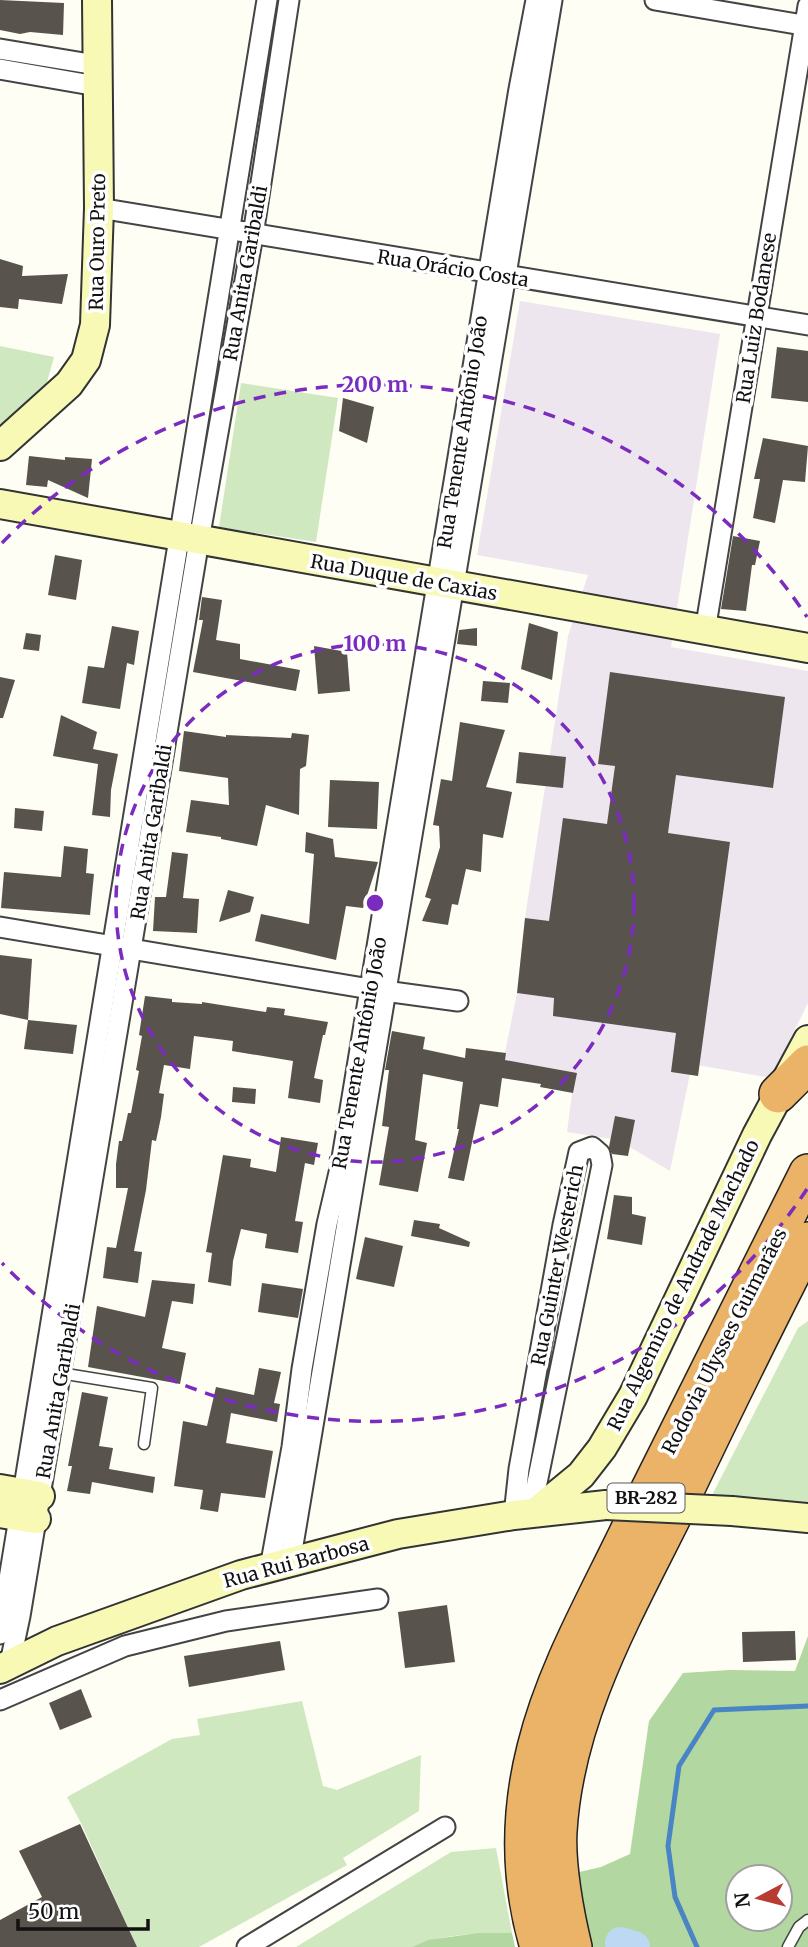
<svg xmlns="http://www.w3.org/2000/svg" width="808" height="1947" font-family="Merriweather,serif">
  <style>
    .industrial { fill: #eee6ee }
    .green { fill: #d0e8c0 }
    .forest { fill: #b2d7a0; fill-rule: evenodd }
    .lines { fill: none; stroke-linecap: round; stroke-linejoin: round }
    .stream { stroke: #4984c4; stroke-width: 5 }
    .river { stroke: #bdd8f2; stroke-width: 32 }
    .building { fill: #59534e }
    .lane-casing { stroke: #444; stroke-width: 13 }
    .street-casing { stroke: #444; stroke-width: 23 }
    .secondary-casing { stroke: #333; stroke-width: 32 }
    .highway-casing { stroke: #222; stroke-width: 40 }
    .lane { stroke: #fff; stroke-width: 10 }
    .street { stroke: #fff; stroke-width: 19 }
    .secondary { stroke: #f8f9b5; stroke-width: 28 }
    .highway { stroke: #eab368; stroke-width: 37 }
    .secondary-bridge-casing { stroke: #333; stroke-width: 32; stroke-linecap: butt }
    .secondary-bridge { stroke: #f8f9b5; stroke-width: 28 }
    .ring { fill: none; stroke: #7b2cbf; stroke-width: 3.5; stroke-dasharray: 12 9 }
    .labels { text-anchor: middle; stroke-width: 7; stroke-linejoin: round; paint-order: stroke }
    .shield { fill: #fff; stroke: #585858; stroke-width: 2 }
    .shield-label { font-size: 18px; font-weight: bold; fill: #111 }
    .street-label { font-size: 19px; fill: #111; stroke: #fff }
    .centre { fill: #7b2cbf; stroke: #fff; stroke-width: 3.5 }
    .ring-label { font-size: 21px; text-anchor: middle; font-weight: bold; fill: #7b2cbf; stroke: #fff; stroke-width: 7; stroke-linejoin: round; paint-order: stroke }
  </style>
  <rect width="100%" height="100%" fill="#fefef5"/>
  <!-- industrial -->
  <polygon class="industrial" points="520,301 720,334 671,647 808,671 808,1003 771,1078 692,1064 670,1171 618,1140 567,1132 573,1086 502,1067 517,993 525,918 568,636 588,575 477,555"/>
  <!-- green -->
  <g class="green">
    <polygon points="0,346 54,357 44,393 0,428"/>
    <polygon points="241,383 338,398 316,542 219,527"/>
    <polygon points="808,1321 808,1505 710,1499 798,1328"/>
    <polygon points="302,1701 323,1786 337,1790 421,1755 419,1811 343,1858 347,1865 199,1947 137,1947 81,1823 67,1797 172,1739 200,1735 197,1719"/>
    <path d="M496,1848L512,1933C478,1933 443,1934 412,1947H296L451,1852Z"/>
  </g>
  <!-- forest -->
  <g class="forest">
    <path d="M808,1636V1947H585L575,1873L601,1867L630,1854L649,1721L683,1673L730,1670L795,1671ZM738,1877H780V1919H738Z"/>
    <polygon points="478,1933 512,1933 515,1947 412,1947 428,1940"/>
  </g>
  <g class="lines">
    <!-- stream -->
    <polyline class="stream" points="697,1947 675,1897 668,1846 679,1766 714,1710 808,1706"/>
    <!-- river -->
    <polyline class="river" points="621,1943 634,1947"/>
  </g>
  <!-- building -->
  <g class="building">
    <polygon points="0,0 64,3 63,35 30,32 20,34 0,30"/>
    <polygon points="0,259 23,266 22,276 68,274 62,304 19,299 18,309 0,307"/>
    <polygon points="777,347 808,351 808,402 771,398"/>
    <polygon points="343,398 374,407 367,443 339,431"/>
    <polygon points="763,438 808,446 805,482 783,480 775,523 753,518 760,479 754,479"/>
    <polygon points="29,456 65,460 65,457 92,459 88,498 48,480 47,487 26,485"/>
    <polygon points="733,536 760,541 755,565 752,565 746,611 721,609"/>
    <polygon points="55,555 82,560 76,600 48,595"/>
    <polygon points="202,597 222,600 216,640 240,644 240,659 300,670 296,691 193,672 203,620 199,620"/>
    <polygon points="529,623 558,632 552,680 521,669"/>
    <polygon points="112,626 139,631 134,665 127,663 120,709 82,703 88,666 104,668"/>
    <polygon points="477,628 477,646 457,644 459,630"/>
    <polygon points="26,633 41,635 39,651 23,649"/>
    <polygon points="314,646 347,652 350,691 318,694"/>
    <polygon points="610,672 785,697 773,788 676,775 668,833 730,842 698,1076 671,1072 676,1033 553,1016 554,998 517,993 525,918 549,921 563,818 607,824 615,766 598,764"/>
    <polygon points="0,677 15,680 3,718 0,718"/>
    <polygon points="483,681 510,683 508,703 481,701"/>
    <polygon points="61,715 97,732 93,749 118,754 111,790 110,817 92,815 98,764 53,756"/>
    <polygon points="460,722 505,730 486,787 512,792 503,838 483,834 481,872 466,869 458,905 452,904 448,925 422,921 431,899 425,897 440,847 439,826 433,825 441,779 452,781"/>
    <polygon points="184,731 226,737 226,735 291,738 292,733 309,735 306,766 300,769 299,815 266,805 257,846 221,839 221,837 186,832 191,800 229,805 228,778 179,771"/>
    <polygon points="519,752 566,757 563,788 516,783"/>
    <polygon points="330,780 379,782 377,829 328,827"/>
    <polygon points="15,808 44,811 42,831 14,828"/>
    <polygon points="306,832 333,839 335,857 378,862 363,908 346,906 336,960 255,941 261,914 309,924 314,854 305,852"/>
    <polygon points="64,846 88,849 86,873 94,874 90,915 1,908 4,872 61,877"/>
    <polygon points="172,852 188,854 183,898 199,899 197,933 153,931 155,897 166,897"/>
    <polygon points="228,890 254,897 250,912 219,922"/>
    <polygon points="0,955 32,959 28,1020 0,1014"/>
    <polygon points="145,996 172,999 172,1002 202,1004 202,1002 266,1012 267,1007 285,1009 284,1015 328,1022 325,1035 323,1035 314,1078 323,1080 320,1103 288,1098 293,1061 232,1051 233,1041 194,1036 190,1069 164,1065 159,1093 164,1094 161,1117 156,1141 152,1140 146,1190 134,1251 142,1252 138,1283 103,1278 107,1247 116,1248 128,1188 116,1188 116,1164 119,1141 122,1141 128,1113 131,1113 139,1071 136,1070 142,1036 139,1035"/>
    <polygon points="28,1020 77,1025 73,1054 24,1049"/>
    <polygon points="392,1031 425,1037 423,1049 465,1058 466,1048 506,1053 505,1060 577,1073 573,1093 540,1087 541,1084 502,1078 498,1107 480,1104 464,1181 448,1178 459,1129 457,1129 463,1082 423,1074 415,1140 427,1143 418,1192 379,1185 389,1127 382,1126 389,1070 385,1070"/>
    <polygon points="233,1087 256,1089 255,1104 232,1102"/>
    <polygon points="615,1116 635,1120 628,1156 612,1154 609,1147"/>
    <polygon points="281,1137 318,1143 314,1165 305,1163 295,1221 303,1222 298,1253 265,1248 267,1234 241,1229 233,1261 231,1286 208,1282 212,1253 206,1252 223,1155 251,1159 250,1167 276,1172"/>
    <polygon points="614,1195 632,1197 632,1214 646,1217 642,1245 607,1239"/>
    <polygon points="414,1220 440,1224 439,1228 470,1242 469,1247 411,1236"/>
    <polygon points="365,1237 403,1246 394,1287 356,1279"/>
    <polygon points="152,1280 195,1284 193,1304 172,1301 162,1348 186,1353 180,1384 88,1367 97,1306 145,1317"/>
    <polygon points="262,1283 303,1289 298,1318 258,1312"/>
    <polygon points="259,1368 281,1372 274,1403 280,1404 277,1422 231,1413 226,1443 273,1451 265,1498 221,1493 218,1512 200,1509 203,1490 174,1486 183,1421 207,1426 216,1387 254,1395"/>
    <polygon points="82,1392 108,1397 99,1446 113,1448 109,1469 155,1477 153,1493 92,1482 90,1494 67,1491 72,1466 68,1466"/>
    <polygon points="447,1605 455,1662 405,1668 398,1612"/>
    <polygon points="795,1631 796,1660 743,1662 742,1632"/>
    <polygon points="280,1641 285,1670 189,1687 184,1656"/>
    <polygon points="81,1689 92,1717 60,1730 49,1703"/>
    <polygon points="80,1824 137,1947 0,1947 0,1920 42,1897 19,1851"/>
  </g>
  <g class="lines">
    <!-- lane casing -->
    <g class="lane-casing">
      <g id="lane">
        <polyline points="60,1373 152,1388 144,1444"/>
        <polyline points="788,1947 799,1927 808,1920"/>
      </g>
    </g>
    <!-- street casing -->
    <g class="street-casing">
      <g id="street">
        <polyline points="655,0 808,26"/>
        <polyline points="0,49 96,65"/>
        <polyline points="0,69 97,86"/>
        <polyline points="99,208 808,325"/>
        <polyline points="705,631 808,6"/>
        <polyline points="0,927 370,989 458,1001"/>
        <polyline points="514,1515 519,1469 563,1225 579,1152 592,1147 600,1154 602,1165 531,1512"/>
        <polyline points="290,1563 552,0"/>
        <polyline points="270,1568 292,1447 302,1369 327,1224 341,1164 519,89 536,0"/>
        <polyline points="0,1634 267,0"/>
        <polyline points="10,1663 20,1616 199,540 253,235 289,0"/>
        <polyline points="0,1700 125,1646 226,1621 378,1599"/>
        <polyline points="247,1947 445,1827"/>
      </g>
    </g>
    <!-- secondary casing -->
    <g class="secondary-casing">
      <g id="secondary">
        <polyline points="0,446 69,384 86,360 95,325 99,208 97,0"/>
        <polyline points="0,504 808,648"/>
        <polyline points="0,1489 40,1496"/>
        <polyline points="732,1511 808,1518"/>
        <polyline points="536,1512 581,1475 602,1448 633,1396 757,1135 808,1040"/>
        <polyline points="0,1513 36,1519"/>
        <polyline points="0,1669 57,1641 241,1575 398,1534 514,1515 606,1505"/>
      </g>
    </g>
    <!-- highway casing -->
    <g class="highway-casing">
      <g id="highway">
        <polyline points="778,1094 808,1064"/>
        <path d="M539,1947C519,1880 519,1815 536,1748C555,1671 596,1600 630,1529C689,1410 749,1292 808,1173"/>
        <path d="M573,1947C565,1914 556,1865 558,1831C565,1714 625,1612 676,1509C719,1419 762,1330 808,1241"/>
      </g>
    </g>
    <!-- lane -->
    <use href="#lane" class="lane"/>
    <!-- street -->
    <use href="#street" class="street"/>
    <!-- secondary -->
    <use href="#secondary" class="secondary"/>
    <!-- highway -->
    <use href="#highway" class="highway"/>
    <!-- secondary-bridge casing -->
    <g class="secondary-bridge-casing">
      <polyline id="secondary-bridge" points="606,1505 732,1511"/>
    </g>
    <!-- secondary-bridge -->
    <use href="#secondary-bridge" class="secondary-bridge"/>
  </g>
  <!-- distance rings -->
  <g class="ring">
    <circle cx="375" cy="903" r="259"/>
    <path d="M807 1189A518 518 0 0 1 2 1263M2 543A518 518 0 0 1 807 617"/>
  </g>
  <g class="labels">
    <!-- shield labels -->
    <rect class="shield" x="607.5" y="1483.5" width="77" height="29" rx="5"/>
    <g class="shield-label">
      <text x="646" y="1504">BR-282</text>
    </g>
    <!-- street labels -->
    <g class="street-label">
      <text transform="translate(97 242) rotate(-89)" y="7">Rua Ouro Preto</text>
      <text transform="translate(453 268) rotate(9)" y="7">Rua Orácio Costa</text>
      <text transform="translate(245 273) rotate(-80)" y="7">Rua Anita Garibaldi</text>
      <text transform="translate(756 318) rotate(-81)" y="7">Rua Luiz Bodanese</text>
      <text transform="translate(462 432) rotate(-81)" y="7">Rua Tenente Antônio João</text>
      <text transform="translate(404 577) rotate(10)" y="7">Rua Duque de Caxias</text>
      <text transform="translate(151 832) rotate(-81)" y="7">Rua Anita Garibaldi</text>
      <text transform="translate(359 1053) rotate(-80)" y="7">Rua Tenente Antônio João</text>
      <text transform="translate(557 1265) rotate(-79)" y="7">Rua Guinter Westerich</text>
      <text transform="translate(683 1285) rotate(-64)" y="7">Rua Algemiro de Andrade Machado</text>
      <text transform="translate(724 1341) rotate(-63)" y="7">Rodovia Ulysses Guimarães</text>
      <text transform="translate(58 1391) rotate(-80)" y="7">Rua Anita Garibaldi</text>
      <text transform="translate(296 1562) rotate(-15)" y="7">Rua Rui Barbosa</text>
    </g>
  </g>
  <circle cx="375" cy="903" r="10" class="centre"/>
  <g class="ring-label">
    <text x="375" y="392">200 m</text>
    <text x="375" y="651">100 m</text>
  </g>
  <!-- north arrow -->
  <g transform="translate(759 1898) rotate(263)"><circle r="33" fill="#ffffff" stroke="#a0a0a0" stroke-width="2"/>
  <path d="M0-5L12 26L0 18L-12 26Z" fill="#b83c31"/>
  <text y="-10" font-size="19" font-weight="bold" text-anchor="middle" fill="#111111">N</text>
  </g>
  <!-- scale -->
  <path d="M18 1919v10h130v-10" fill="none" stroke="#111111" stroke-width="3.5"/>
  <text x="28" y="1919" font-size="21" fill="#111111" stroke="#ffffff" stroke-width="5" paint-order="stroke">50 m</text>
</svg>
